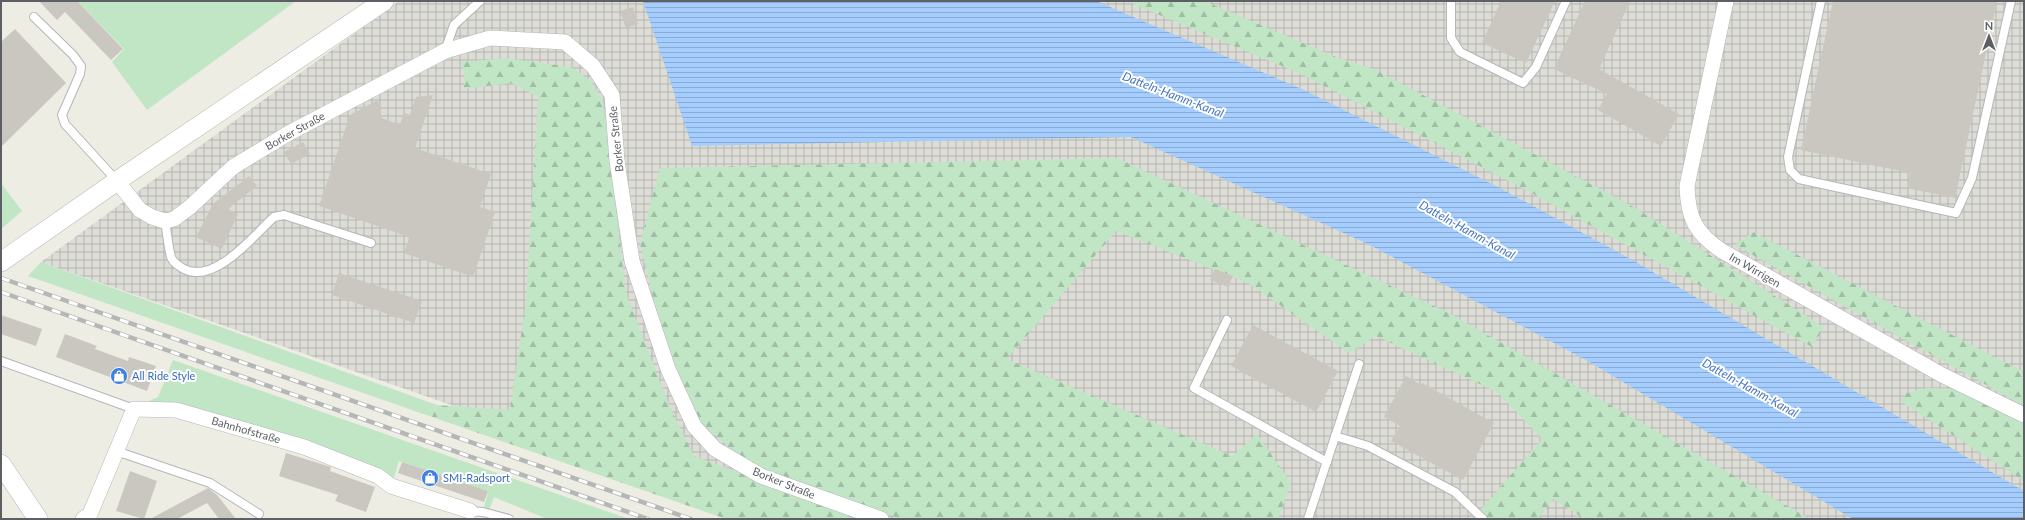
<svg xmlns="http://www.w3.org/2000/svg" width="2025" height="520" font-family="Lato,sans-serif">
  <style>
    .industrial { fill: url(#industrial-grid) }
    .green { fill: #c1e6c5 }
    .forest { fill: url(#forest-firs) }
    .water { fill: url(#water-rules) }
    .building { fill: #cac7c1 }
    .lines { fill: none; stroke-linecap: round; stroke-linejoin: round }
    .service-casing { stroke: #b4b6bb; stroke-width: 10 }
    .minor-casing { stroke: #b4b6bb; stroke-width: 16 }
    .tertiary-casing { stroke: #b4b6bb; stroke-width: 20 }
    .service { stroke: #fff; stroke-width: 8 }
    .minor { stroke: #fff; stroke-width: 15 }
    .tertiary { stroke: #fff; stroke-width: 19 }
    .rail-casing { stroke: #b5b6b6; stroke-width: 4.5 }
    .rail { stroke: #fff; stroke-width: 3; stroke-dasharray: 9; stroke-linecap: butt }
    .labels { text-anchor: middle; stroke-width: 4; stroke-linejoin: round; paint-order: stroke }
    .street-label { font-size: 11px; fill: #5c5f64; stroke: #fff }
    .shop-label { font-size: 11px; fill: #366cbe; stroke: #fff; text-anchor: start }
    .water-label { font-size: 12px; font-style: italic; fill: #4775c1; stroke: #fff }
  </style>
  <defs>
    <pattern id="industrial-grid" width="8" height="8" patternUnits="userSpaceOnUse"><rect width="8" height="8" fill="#dddcd6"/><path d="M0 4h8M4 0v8" fill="none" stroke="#b6b6b1"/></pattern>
    <pattern id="forest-firs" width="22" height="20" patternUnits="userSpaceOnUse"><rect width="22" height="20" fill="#c1e6c5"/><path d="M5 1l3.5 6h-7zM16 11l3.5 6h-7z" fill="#a0bea4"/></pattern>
    <pattern id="water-rules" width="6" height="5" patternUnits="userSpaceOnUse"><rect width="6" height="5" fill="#a5cdfe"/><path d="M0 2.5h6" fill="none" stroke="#8aaad1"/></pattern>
  </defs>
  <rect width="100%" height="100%" fill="#eeede4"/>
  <!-- industrial -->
  <polygon class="industrial" points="399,1 2024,1 2024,519 778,519 41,262"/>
  <!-- green -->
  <g class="green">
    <polygon points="77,1 296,1 147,110 112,62 124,49"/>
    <polygon points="1,183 22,211 1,229"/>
    <polygon points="41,262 437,405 432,417 28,276"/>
    <polygon points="173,360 629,519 547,519 494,497 489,510 484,508 488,491 402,462 399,461 393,481 169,405 149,401 158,397"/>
  </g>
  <!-- forest -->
  <g class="forest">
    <polygon points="1126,1 1204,1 1336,57 1374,69 1632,206 1824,327 1812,347 1526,190 1301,74"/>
    <polygon points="506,58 571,67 590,80 603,100 626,293 669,405 694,456 863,519 726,519 432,417 437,405 510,410 526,301 538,97 512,83 464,89 464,72 461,62"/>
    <polygon points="1117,158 1449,313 1810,519 1585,519 1553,499 1538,519 1473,519 1542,439 1497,392 1376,336 1349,353 1248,283 1116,231 1007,359 1232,456 1257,434 1291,483 1278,519 901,519 746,462 699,422 662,335 640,244 660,168"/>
    <polygon points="1753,232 2024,372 2024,406 1735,245"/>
    <polygon points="1927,388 1966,389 2024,423 2024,481 1900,401 1907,393"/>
  </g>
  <!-- water -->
  <polygon class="water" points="643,1 1096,1 1304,90 1500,188 1636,262 2024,491 2024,519 1853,519 1586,360 1368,244 1131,137 692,146"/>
  <!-- building -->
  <g class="building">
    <polygon points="39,1 77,1 123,49 111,60 65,12 57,20"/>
    <polygon points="1501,1 1555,1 1526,63 1482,43"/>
    <polygon points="1585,1 1630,1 1599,69 1679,114 1661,146 1598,110 1607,94 1554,69"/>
    <polygon points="1833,1 1997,1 1955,198 1907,188 1910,173 1801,150"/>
    <polygon points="633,7 638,24 626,28 620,11"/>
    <polygon points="15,29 66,83 1,147 1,42"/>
    <polygon points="433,95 415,148 491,174 480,207 495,212 473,277 404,253 409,238 398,233 319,206 350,115 378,100 382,118 400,125 404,113 410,115 416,97"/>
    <polygon points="303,142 310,154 291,164 284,152"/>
    <polygon points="249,176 257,186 228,209 238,214 222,249 196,237 213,204"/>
    <polygon points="1215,269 1233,276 1228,287 1210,280"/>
    <polygon points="339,273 422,301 414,323 332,295"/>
    <polygon points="1,315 42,329 36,346 1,334"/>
    <polygon points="1253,325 1338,371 1316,412 1231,366"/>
    <polygon points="65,334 97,346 95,349 128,361 129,357 156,366 147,391 56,357"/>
    <polygon points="1406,376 1421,385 1422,383 1494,423 1463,480 1391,441 1400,426 1384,417"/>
    <polygon points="286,453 331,467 330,471 375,487 366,512 335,501 338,495 279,476"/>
    <polygon points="402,462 488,491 484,502 398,473"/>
    <polygon points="130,471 157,481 144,519 116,511"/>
    <polygon points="208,488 217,495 236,519 219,519 207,503 177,519 150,519"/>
  </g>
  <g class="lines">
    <!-- service casing -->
    <g class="service-casing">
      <g id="service">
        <polyline points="1451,1 1451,38 1460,52 1523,83 1536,67 1566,1"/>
        <polyline points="1821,1 1788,157 1790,170 1799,179 1956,213 1972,178 2011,1"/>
        <polyline points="34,17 73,55 81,66 80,74 62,115 65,124 117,181"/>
        <polyline points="445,51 454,25 480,1"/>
        <path d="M165,221C167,232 168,246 171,257C173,263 179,266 184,269C215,285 254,235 274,217L284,215L371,243"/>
        <polyline points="1227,320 1194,388 1327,462"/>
        <polyline points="1,361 134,409"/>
        <polyline points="1335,436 1368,446 1455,492 1483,519"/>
        <polyline points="116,451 210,483 259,514"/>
        <polyline points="470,511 483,512 509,519"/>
        <polyline points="1308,519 1359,364"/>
      </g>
    </g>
    <!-- minor casing -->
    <g class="minor-casing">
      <g id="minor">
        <path d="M1726,1L1687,186C1688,218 1695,233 1722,251L1942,375L2024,415"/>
        <polyline points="117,181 140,210 152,217 165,221 174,219 190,207 233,167 289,133 445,51 490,38 565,42 593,66 612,95 617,161 632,261 668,369 694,426 715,449 761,476 881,519"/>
        <polyline points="83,519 90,514 134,409 176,410 304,447 378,476 391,486 470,511"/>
      </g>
    </g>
    <!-- tertiary casing -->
    <g class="tertiary-casing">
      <g id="tertiary">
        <polyline points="1,262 117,181 384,1"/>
        <polyline points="1,464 38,519"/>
      </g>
    </g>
    <!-- service -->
    <use href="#service" class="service"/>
    <!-- minor -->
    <use href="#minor" class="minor"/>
    <!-- tertiary -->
    <use href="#tertiary" class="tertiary"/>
    <!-- rail casing -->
    <g class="rail-casing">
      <g id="rail">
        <polyline points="1,278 691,519"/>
        <polyline points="1,292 648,519"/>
      </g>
    </g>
    <!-- rail -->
    <use href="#rail" class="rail"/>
  </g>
  <!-- icons -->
  <defs>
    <g id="shop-disc" transform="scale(0.9)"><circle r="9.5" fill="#3f7fe0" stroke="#fff"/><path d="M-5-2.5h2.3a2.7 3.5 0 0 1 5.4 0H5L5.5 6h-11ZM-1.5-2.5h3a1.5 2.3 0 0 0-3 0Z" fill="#fff"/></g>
  </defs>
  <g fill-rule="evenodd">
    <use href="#shop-disc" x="119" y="376"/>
    <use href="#shop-disc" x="430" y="478"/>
  </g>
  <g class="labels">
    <!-- street labels -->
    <g class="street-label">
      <text transform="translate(295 131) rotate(-29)" y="4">Borker Straße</text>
      <text transform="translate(616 139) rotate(-96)" y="4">Borker Straße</text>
      <text transform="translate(1755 270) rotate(30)" y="4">Im Wirrigen</text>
      <text transform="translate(246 430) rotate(16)" y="4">Bahnhofstraße</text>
      <text transform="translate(784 483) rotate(22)" y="4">Borker Straße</text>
    </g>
    <!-- shop labels -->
    <g class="shop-label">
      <text x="132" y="380">All Ride Style</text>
      <text x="443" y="482">SMI-Radsport</text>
    </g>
    <!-- water labels -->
    <g class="water-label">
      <text transform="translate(1173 95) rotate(21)" y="4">Datteln-Hamm-Kanal</text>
      <text transform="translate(1467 230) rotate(29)" y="4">Datteln-Hamm-Kanal</text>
      <text transform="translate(1750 388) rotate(29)" y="4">Datteln-Hamm-Kanal</text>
    </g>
  </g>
  <!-- border -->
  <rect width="2025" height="520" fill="none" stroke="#5c5f64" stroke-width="4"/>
  <!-- north arrow -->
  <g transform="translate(1989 36)" stroke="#ffffff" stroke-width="3" paint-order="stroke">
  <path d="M0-3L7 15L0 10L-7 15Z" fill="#5c5f64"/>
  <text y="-6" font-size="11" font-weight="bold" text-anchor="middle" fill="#5c5f64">N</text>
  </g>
</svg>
